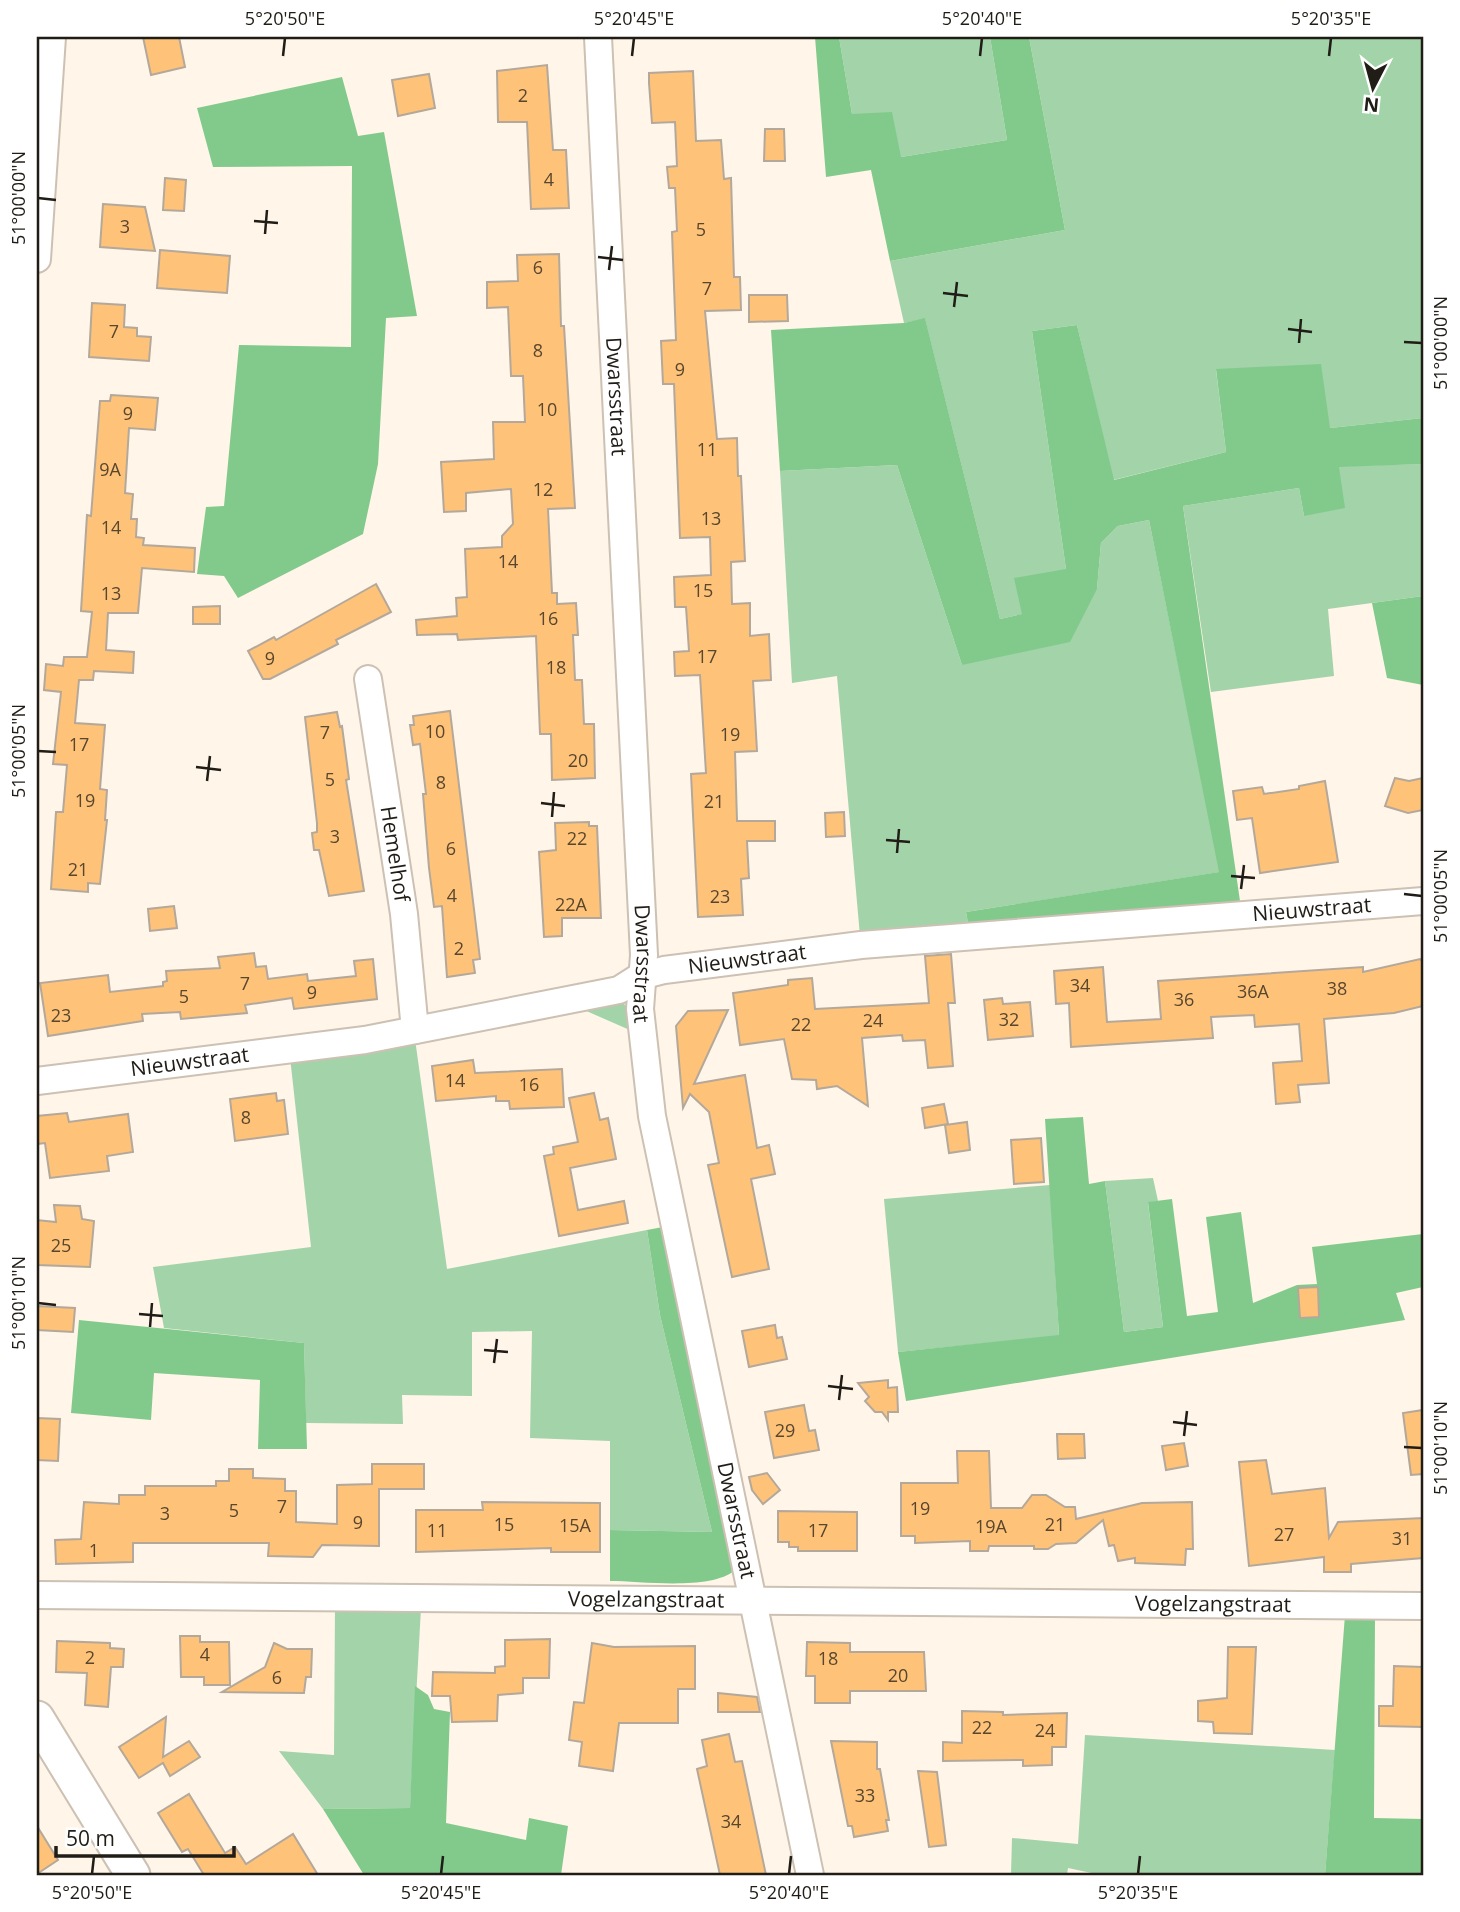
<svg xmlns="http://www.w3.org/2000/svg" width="1460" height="1912" font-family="'Open Sans',sans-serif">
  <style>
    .green { fill: #a3d3a9 }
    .forest { fill: #81ca8c }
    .building { fill: #fec378; stroke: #b4a89a; stroke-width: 2 }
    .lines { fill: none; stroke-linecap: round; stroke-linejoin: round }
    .minor-casing { stroke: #ccc1b3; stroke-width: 30 }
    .tertiary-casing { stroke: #ccc1b3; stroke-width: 37 }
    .minor { stroke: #fff; stroke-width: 26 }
    .tertiary { stroke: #fff; stroke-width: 33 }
    .ticks { fill: none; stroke: #201c16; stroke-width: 2.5 }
    .labels { text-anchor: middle; stroke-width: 7; stroke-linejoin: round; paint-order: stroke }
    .number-label { font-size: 18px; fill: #58462e }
    .street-label { font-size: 21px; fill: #201c16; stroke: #fff }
    .neatline { fill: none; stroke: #201c16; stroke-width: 2.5 }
    .ticks-label { font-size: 18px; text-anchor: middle; fill: #201c16 }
  </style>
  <rect width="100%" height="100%" fill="#fff5e9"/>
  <!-- green -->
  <g class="green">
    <polygon points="839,37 990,37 1007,140 901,157 852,114"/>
    <polygon points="1029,37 1423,37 1423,418 1330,428 1216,370 1226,452 1113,480 1077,325 1032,331 1066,569 1023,614 1000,619 925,319 904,323 890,261 1065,230"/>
    <polygon points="1423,464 1423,596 1328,609 1334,676 1211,692 1183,506 1299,488 1304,516 1339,466"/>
    <polygon points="897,465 962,665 1097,589 1101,543 1118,526 1149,520 1220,872 966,912 969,928 860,936 837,676 792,683 780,471"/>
    <polygon points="621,1001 628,1008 632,1031 575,1006"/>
    <polygon points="415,1039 447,1269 647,1230 660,1315 712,1532 610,1530 610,1441 530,1438 532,1331 472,1332 472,1396 402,1395 403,1424 306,1423 304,1343 164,1328 153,1267 311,1247 290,1057"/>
    <polygon points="1153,1178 1158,1201 1148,1203 1163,1327 1124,1332 1105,1181"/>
    <polygon points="1050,1185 1059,1336 898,1352 884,1199"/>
    <polygon points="335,1606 421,1608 410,1808 323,1809 279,1751 334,1755"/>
    <polygon points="1085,1735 1335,1750 1325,1875 1101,1875 1068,1868 1067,1875 1011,1875 1012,1838 1078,1844"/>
  </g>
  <!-- forest -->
  <g class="forest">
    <polygon points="815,37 839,37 852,114 892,112 901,157 1007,140 990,37 1029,37 1065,230 890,261 871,170 826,177"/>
    <polygon points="342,77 358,136 384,132 417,316 386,318 378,464 363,534 238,598 224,576 197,574 206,507 224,506 239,345 351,347 352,166 213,167 197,108"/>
    <polygon points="925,318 1000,619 1022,614 1014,578 1066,569 1032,331 1077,325 1114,480 1226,452 1216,369 1321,364 1330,428 1423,418 1423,464 1339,467 1345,508 1304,516 1299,488 1183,506 1240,901 969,928 966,912 1219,872 1149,520 1118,526 1101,543 1097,589 1070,642 962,665 897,465 780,471 771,330 904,323"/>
    <polygon points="1423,596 1423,685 1387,678 1372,603"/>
    <polygon points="1083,1117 1089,1184 1105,1181 1124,1332 1163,1327 1148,1202 1172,1199 1187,1316 1218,1312 1206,1217 1241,1212 1253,1303 1297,1285 1317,1284 1312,1247 1423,1234 1423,1287 1396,1293 1405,1320 906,1401 898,1352 1059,1335 1045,1119"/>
    <path d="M668,1226L735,1570C711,1591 642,1581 610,1581V1530L712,1532L660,1315L647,1230Z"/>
    <polygon points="79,1320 304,1343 307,1449 258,1449 260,1380 154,1373 151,1420 71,1413"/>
    <polygon points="1345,1615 1375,1615 1374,1818 1423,1819 1423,1875 1325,1875"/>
    <polygon points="415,1686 428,1695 434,1709 450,1712 446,1823 526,1840 529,1818 568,1826 561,1875 364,1875 323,1809 410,1808"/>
  </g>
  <!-- building -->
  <g class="building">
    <polygon points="143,37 179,37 185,67 151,75"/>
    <polygon points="547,65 553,150 566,150 569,208 531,209 527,122 498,122 497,71"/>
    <polygon points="693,71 696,141 721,140 724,179 731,178 734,277 740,277 741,310 705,311 717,439 737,438 738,476 741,476 745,561 731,562 732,604 750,603 750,636 769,634 771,680 753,681 757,751 735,752 737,821 775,821 775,841 747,841 749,878 741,879 743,915 698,917 691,774 706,773 700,675 675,676 674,652 689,651 686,607 675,607 674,577 711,575 710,537 680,538 674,384 663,384 661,341 676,340 672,232 677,231 675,188 669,188 667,167 677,166 675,122 652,123 649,83 649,73"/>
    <polygon points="429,74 435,108 398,116 392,80"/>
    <polygon points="765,129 784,129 785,161 764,161"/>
    <polygon points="165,178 186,180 184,211 163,210"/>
    <polygon points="103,204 145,207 155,251 100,247"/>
    <polygon points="160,250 230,256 227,293 157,288"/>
    <polygon points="559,254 561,326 564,326 575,508 548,509 552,593 557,593 557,604 576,603 578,635 573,635 575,680 582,680 584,724 594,724 595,778 552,780 551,734 540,734 536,636 458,640 457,634 417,635 416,620 457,616 456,598 467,597 465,549 502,547 502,536 513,524 511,489 466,493 466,511 444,512 441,462 494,459 493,422 525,422 523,376 511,376 508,307 487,308 487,282 518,281 517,255"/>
    <polygon points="749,295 787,295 788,321 749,322"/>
    <polygon points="92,303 125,305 124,327 137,328 137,336 151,337 149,361 89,357"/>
    <polygon points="111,395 158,398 155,430 129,428 125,493 133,494 131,519 137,519 136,537 144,538 143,545 195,548 194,572 142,568 138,613 108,613 106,650 134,652 133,673 94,671 93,680 79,680 75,723 105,725 100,789 107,790 105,820 107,820 100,884 88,883 88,892 51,889 56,812 63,812 67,765 53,764 61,692 44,690 46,664 63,666 64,657 87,657 92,612 81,611 87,515 91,516 100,401 110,401"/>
    <polygon points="376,584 391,612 336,640 338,644 270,679 263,679 248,651 274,637 276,640"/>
    <polygon points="220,606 220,624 193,624 193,607"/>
    <polygon points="450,711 480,959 473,960 475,973 447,977 442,906 434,907 429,868 423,794 426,794 420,744 413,745 410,725 414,725 413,716"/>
    <polygon points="337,712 340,727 342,726 349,779 346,780 364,891 329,896 319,850 314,850 312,833 317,832 317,823 305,717"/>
    <polygon points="1395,778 1409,781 1423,778 1423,810 1408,813 1385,806"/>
    <polygon points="1325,781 1338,862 1260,873 1252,818 1237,820 1233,791 1262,787 1264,794 1299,789 1299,786"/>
    <polygon points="844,812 845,836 826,837 825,813"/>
    <polygon points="589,822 589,826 597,826 601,918 562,918 562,936 544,937 539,852 556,850 555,823"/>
    <polygon points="174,906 177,928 150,931 148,909"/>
    <polygon points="254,953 256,967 266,966 268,979 307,974 308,981 356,976 354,961 373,959 377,999 294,1009 292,998 245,1005 247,1013 181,1019 180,1012 142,1014 143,1021 48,1036 40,983 108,975 110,992 163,986 163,982 167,981 166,971 220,968 218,957"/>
    <polygon points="951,954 955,1003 948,1003 953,1066 928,1068 925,1040 903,1041 902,1035 862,1038 868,1106 837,1086 817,1089 816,1080 792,1079 784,1039 740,1045 733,993 788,985 788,980 812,978 815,1009 929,1003 925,956"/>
    <polygon points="1420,959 1423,962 1423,1006 1394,1013 1324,1019 1329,1083 1298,1085 1300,1102 1276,1104 1273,1063 1302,1061 1299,1024 1255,1027 1254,1015 1211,1017 1213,1038 1071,1047 1069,1003 1056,1004 1054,971 1103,967 1107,1022 1161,1019 1158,981 1363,967 1363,972"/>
    <polygon points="1002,998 1003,1004 1030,1002 1033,1036 988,1040 984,1000"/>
    <polygon points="728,1010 694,1084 745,1075 757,1148 769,1145 775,1174 751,1179 769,1269 732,1277 708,1165 719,1163 709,1112 690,1094 683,1108 676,1026 688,1011"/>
    <polygon points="473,1060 475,1073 562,1069 564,1107 510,1109 509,1101 496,1101 496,1096 436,1101 432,1066"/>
    <polygon points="276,1093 277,1101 284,1100 288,1134 235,1141 230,1099"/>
    <polygon points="594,1093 600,1120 608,1118 616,1159 570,1168 578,1210 624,1201 628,1223 559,1236 544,1156 554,1154 553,1147 578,1142 569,1098"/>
    <polygon points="944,1104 948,1124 925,1128 922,1108"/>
    <polygon points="67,1113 69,1122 128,1114 133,1152 107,1156 109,1171 50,1178 45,1143 37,1144 37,1116"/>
    <polygon points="967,1122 970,1150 949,1153 945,1125"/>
    <polygon points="1041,1138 1044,1182 1014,1184 1011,1140"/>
    <polygon points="54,1205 80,1206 82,1219 94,1221 90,1267 37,1265 37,1220 56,1222"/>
    <polygon points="1318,1287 1319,1317 1300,1318 1298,1288"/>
    <polygon points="37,1306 75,1308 73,1332 37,1330"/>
    <polygon points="775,1325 777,1338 782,1337 787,1359 749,1367 742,1331"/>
    <polygon points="888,1380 888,1388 897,1387 898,1412 888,1412 888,1420 882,1412 875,1412 865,1401 869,1397 858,1383"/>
    <polygon points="804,1405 809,1431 815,1430 819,1450 774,1458 765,1412"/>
    <polygon points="1423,1410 1423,1474 1411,1475 1403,1413"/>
    <polygon points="37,1418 60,1419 58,1461 37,1460"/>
    <polygon points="1057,1434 1084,1434 1085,1458 1058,1459"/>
    <polygon points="1184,1443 1188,1466 1166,1470 1162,1446"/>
    <polygon points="957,1451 989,1451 991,1508 1022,1508 1032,1495 1046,1495 1065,1507 1075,1507 1076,1519 1142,1503 1192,1502 1193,1549 1186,1549 1185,1565 1135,1563 1135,1558 1118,1561 1114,1545 1109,1546 1103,1520 1076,1543 1056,1544 1048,1549 1034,1549 1034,1546 989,1546 988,1551 970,1551 970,1541 915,1543 915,1536 901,1536 901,1483 958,1483"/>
    <polygon points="1266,1460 1272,1494 1325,1488 1329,1538 1338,1522 1423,1518 1423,1558 1351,1564 1351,1572 1324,1572 1324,1557 1249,1566 1239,1462"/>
    <polygon points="372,1464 424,1464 424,1489 379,1489 379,1546 322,1545 313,1557 268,1556 269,1543 133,1543 133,1562 56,1564 55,1540 81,1539 84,1502 119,1504 119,1495 145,1495 145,1486 216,1486 216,1481 229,1481 229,1469 253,1469 253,1478 285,1479 285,1491 296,1491 296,1522 337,1524 337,1485 372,1484"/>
    <polygon points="767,1473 780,1490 763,1504 752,1490 749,1477"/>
    <polygon points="482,1502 600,1503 600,1552 551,1552 551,1548 416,1552 416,1510 483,1510"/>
    <polygon points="778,1511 857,1512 857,1551 798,1551 798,1547 789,1547 789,1542 778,1542"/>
    <polygon points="180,1636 200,1636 200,1642 229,1642 230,1685 204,1685 204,1677 181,1677"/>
    <polygon points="550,1639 549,1678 523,1678 523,1693 498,1695 497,1721 452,1722 450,1696 432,1696 433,1672 495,1673 495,1667 505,1666 505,1640"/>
    <polygon points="57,1641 110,1643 110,1648 124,1649 123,1667 111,1667 108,1707 85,1705 87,1673 56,1672"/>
    <polygon points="807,1642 850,1643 850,1652 924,1652 926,1691 850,1691 850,1703 815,1703 815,1676 806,1676"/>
    <polygon points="274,1643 287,1649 312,1649 311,1677 306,1677 304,1693 222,1692 265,1667"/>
    <polygon points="592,1643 614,1647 695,1646 695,1689 678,1689 678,1723 619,1723 613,1771 579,1766 582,1742 569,1740 574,1702 584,1703"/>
    <polygon points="1228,1647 1256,1647 1252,1734 1214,1733 1213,1722 1198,1721 1198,1701 1227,1698"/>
    <polygon points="1394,1666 1423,1667 1423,1727 1379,1726 1379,1706 1393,1706"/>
    <polygon points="718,1693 757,1697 760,1712 718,1712"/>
    <polygon points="962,1711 1003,1712 1003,1715 1067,1713 1066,1747 1052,1747 1052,1765 1023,1766 1023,1760 943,1761 943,1742 962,1743"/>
    <polygon points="166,1717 163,1757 189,1741 200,1757 170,1776 163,1763 139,1778 119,1747"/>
    <polygon points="729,1734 735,1762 742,1761 766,1875 720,1875 697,1769 707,1766 702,1740"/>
    <polygon points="831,1741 877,1742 877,1769 880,1769 889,1820 886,1820 888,1831 854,1837 852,1826 848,1826"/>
    <polygon points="918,1771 937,1772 946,1845 929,1847"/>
    <polygon points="189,1794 225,1853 235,1847 246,1864 293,1834 318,1875 204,1875 188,1849 182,1852 158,1813"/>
    <polygon points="37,1826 58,1860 37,1874"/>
  </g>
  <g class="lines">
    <!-- minor casing -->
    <g class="minor-casing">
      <g id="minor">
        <path id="s1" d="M598,37L644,955L640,1009L652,1116L810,1875"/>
        <polyline points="37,259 52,37"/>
        <path id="s2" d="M368,679L404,914L415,1030"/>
        <path id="s3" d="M37,1081L365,1040L619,990L641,976L664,970L861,945L1423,901"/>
        <path id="s4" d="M37,1595L1423,1606"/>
      </g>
    </g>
    <!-- tertiary casing -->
    <g class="tertiary-casing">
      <polyline id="tertiary" points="37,1718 133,1875"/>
    </g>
    <!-- minor -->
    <use href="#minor" class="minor"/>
    <!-- tertiary -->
    <use href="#tertiary" class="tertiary"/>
  </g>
  <!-- ticks -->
  <path class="ticks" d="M283,56L285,38M632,56L634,38M980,56L982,38M1329,56L1331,38M38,198L56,200M254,221L278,223M265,234L267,210M598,257L623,260M609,270L612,246M943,293L968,296M954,307L957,282M1288,329L1312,332M1404,342L1422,343M1299,343L1301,319M38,751L56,752M196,767L221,770M207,781L210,756M541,803L565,806M552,817L554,792M886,840L910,842M897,853L899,829M1231,876L1255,878M1241,889L1244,865M1404,894L1422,896M38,1303L56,1305M139,1314L163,1316M150,1327L152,1303M484,1350L508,1352M494,1363L497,1339M828,1386L853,1389M839,1400L842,1375M1173,1422L1197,1425M1184,1436L1187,1411M1404,1447L1422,1448M92,1874L94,1856M441,1874L443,1856M789,1874L791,1856M1138,1874L1140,1856"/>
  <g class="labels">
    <!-- number labels -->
    <g class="number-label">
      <text x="523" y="102">2</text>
      <text x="549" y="186">4</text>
      <text x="125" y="233">3</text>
      <text x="701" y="236">5</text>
      <text x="538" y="274">6</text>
      <text x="707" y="295">7</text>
      <text x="114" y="338">7</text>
      <text x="538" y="357">8</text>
      <text x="680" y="376">9</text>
      <text x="547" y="416">10</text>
      <text x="128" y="420">9</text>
      <text x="707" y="456">11</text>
      <text x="110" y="476">9A</text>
      <text x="543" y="496">12</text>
      <text x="711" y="525">13</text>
      <text x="111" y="534">14</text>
      <text x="508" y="568">14</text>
      <text x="703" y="597">15</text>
      <text x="111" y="600">13</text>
      <text x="548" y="625">16</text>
      <text x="707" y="663">17</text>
      <text x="270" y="665">9</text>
      <text x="556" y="674">18</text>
      <text x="435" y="738">10</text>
      <text x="325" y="739">7</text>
      <text x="730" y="741">19</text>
      <text x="79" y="751">17</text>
      <text x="578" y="767">20</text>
      <text x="330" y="786">5</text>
      <text x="441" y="789">8</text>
      <text x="85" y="807">19</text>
      <text x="714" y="808">21</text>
      <text x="335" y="843">3</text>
      <text x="577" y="845">22</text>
      <text x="451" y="855">6</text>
      <text x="78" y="876">21</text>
      <text x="452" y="902">4</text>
      <text x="720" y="903">23</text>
      <text x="571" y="911">22A</text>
      <text x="459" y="955">2</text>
      <text x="245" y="990">7</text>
      <text x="1080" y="992">34</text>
      <text x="1337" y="995">38</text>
      <text x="1253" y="998">36A</text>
      <text x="312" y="999">9</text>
      <text x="184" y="1003">5</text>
      <text x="1184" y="1006">36</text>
      <text x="61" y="1022">23</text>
      <text x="1009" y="1026">32</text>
      <text x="873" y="1027">24</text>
      <text x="801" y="1031">22</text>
      <text x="455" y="1087">14</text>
      <text x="529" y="1091">16</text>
      <text x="246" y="1124">8</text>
      <text x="61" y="1252">25</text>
      <text x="785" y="1437">29</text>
      <text x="282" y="1513">7</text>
      <text x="920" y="1515">19</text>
      <text x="234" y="1517">5</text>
      <text x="165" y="1520">3</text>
      <text x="358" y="1529">9</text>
      <text x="504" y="1531">15</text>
      <text x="1055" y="1531">21</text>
      <text x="575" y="1532">15A</text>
      <text x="991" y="1533">19A</text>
      <text x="437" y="1537">11</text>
      <text x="818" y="1537">17</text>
      <text x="1284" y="1541">27</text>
      <text x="1402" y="1545">31</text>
      <text x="94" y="1557">1</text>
      <text x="205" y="1661">4</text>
      <text x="90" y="1664">2</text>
      <text x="828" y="1665">18</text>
      <text x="898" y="1682">20</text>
      <text x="277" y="1684">6</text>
      <text x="982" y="1734">22</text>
      <text x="1045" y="1737">24</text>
      <text x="865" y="1802">33</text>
      <text x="731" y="1828">34</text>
    </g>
    <!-- street labels -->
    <g class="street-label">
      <text dy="7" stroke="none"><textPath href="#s1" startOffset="360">Dwarsstraat</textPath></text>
      <text dy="7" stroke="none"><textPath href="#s2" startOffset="177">Hemelhof</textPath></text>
      <text dy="7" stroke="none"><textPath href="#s3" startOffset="1290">Nieuwstraat</textPath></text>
      <text dy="7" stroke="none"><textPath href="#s3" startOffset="723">Nieuwstraat</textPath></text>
      <text dy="7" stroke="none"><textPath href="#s1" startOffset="928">Dwarsstraat</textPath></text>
      <text dy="7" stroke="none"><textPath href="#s3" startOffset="154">Nieuwstraat</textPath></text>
      <text dy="7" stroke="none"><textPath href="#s1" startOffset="1494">Dwarsstraat</textPath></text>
      <text dy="7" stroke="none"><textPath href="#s4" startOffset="609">Vogelzangstraat</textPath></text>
      <text dy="7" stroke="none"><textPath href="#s4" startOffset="1176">Vogelzangstraat</textPath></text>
    </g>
  </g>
  <!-- border -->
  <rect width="1460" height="1912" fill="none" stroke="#ffffff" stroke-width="77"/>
  <!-- north arrow -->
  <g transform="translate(1373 88) rotate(186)" stroke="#ffffff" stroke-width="5" paint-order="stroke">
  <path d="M0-5L12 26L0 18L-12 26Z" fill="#201c16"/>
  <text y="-10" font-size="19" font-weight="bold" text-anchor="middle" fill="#201c16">N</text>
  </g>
  <!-- scale -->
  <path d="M56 1846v10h178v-10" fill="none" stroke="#201c16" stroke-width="3.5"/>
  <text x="66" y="1846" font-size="21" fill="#201c16" stroke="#ffffff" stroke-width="5" paint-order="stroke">50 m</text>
  <rect x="38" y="38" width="1384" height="1836" class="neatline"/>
  <g class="ticks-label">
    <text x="285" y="25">5°20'50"E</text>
    <text x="634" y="25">5°20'45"E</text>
    <text x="982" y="25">5°20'40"E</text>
    <text x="1331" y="25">5°20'35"E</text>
    <text transform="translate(19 198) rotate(-90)" y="6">51°00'00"N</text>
    <text transform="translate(1441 343) rotate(-90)" y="6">51°00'00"N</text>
    <text transform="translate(19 751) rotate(-90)" y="6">51°00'05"N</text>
    <text transform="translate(1441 896) rotate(-90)" y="6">51°00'05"N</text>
    <text transform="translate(19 1303) rotate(-90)" y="6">51°00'10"N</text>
    <text transform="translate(1441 1448) rotate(-90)" y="6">51°00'10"N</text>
    <text x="92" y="1899">5°20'50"E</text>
    <text x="441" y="1899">5°20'45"E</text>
    <text x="789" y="1899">5°20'40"E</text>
    <text x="1138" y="1899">5°20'35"E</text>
  </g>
</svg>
